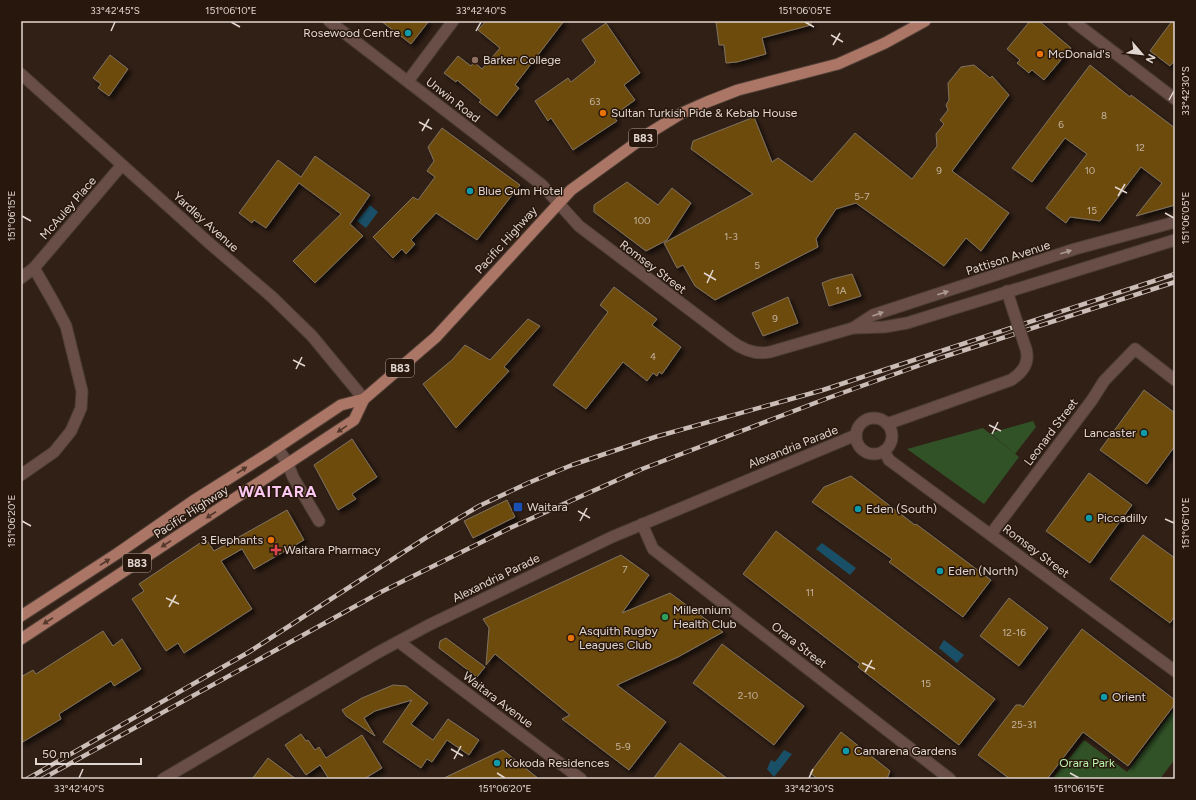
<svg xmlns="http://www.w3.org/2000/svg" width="1196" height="800" font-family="Figtree,sans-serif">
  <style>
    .green { fill: #315227 }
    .water { fill: #1a5067 }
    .building { fill: #6d4c11; stroke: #7f7260; filter: url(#shadow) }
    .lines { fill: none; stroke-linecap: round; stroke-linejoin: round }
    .minor-casing { stroke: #4d3d34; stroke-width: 13 }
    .tertiary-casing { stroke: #4d3d34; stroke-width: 13 }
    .primary-casing { stroke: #4d3d34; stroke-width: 13 }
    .minor { stroke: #684e46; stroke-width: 11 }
    .tertiary { stroke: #684e46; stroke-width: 11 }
    .primary { stroke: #ab7665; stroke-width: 11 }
    .rail-casing { stroke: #cabdb7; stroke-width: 4.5 }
    .rail { stroke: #27170d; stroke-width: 3; stroke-dasharray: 9; stroke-linecap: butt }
    .minor-bridge-casing { stroke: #4d3d34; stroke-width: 13; stroke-linecap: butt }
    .minor-bridge { stroke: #684e46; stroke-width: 11 }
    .oneway { fill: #ab9992 }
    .oneway2 { fill: #55382c }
    .ticks { fill: none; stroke: #e2d6d0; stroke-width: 1.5 }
    .culture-dot { fill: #0f9aa8; stroke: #27170d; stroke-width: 1.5 }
    .food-dot { fill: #e8710a; stroke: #27170d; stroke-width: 1.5 }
    .education-dot { fill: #8d6e63; stroke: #27170d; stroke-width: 1.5 }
    .transit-dot { fill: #1a4fb4; stroke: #27170d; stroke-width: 1.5 }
    .health-dot { fill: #e0444e; stroke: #27170d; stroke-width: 1.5 }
    .leisure-dot { fill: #2e9e5b; stroke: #27170d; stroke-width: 1.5 }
    .labels { text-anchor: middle; stroke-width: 3; stroke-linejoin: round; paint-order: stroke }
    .number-label { font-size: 10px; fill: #c5b4a0 }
    .shield { fill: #27170d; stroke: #aa9d96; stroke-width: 1 }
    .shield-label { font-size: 11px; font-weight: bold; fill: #e2d6d0 }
    .poi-label { font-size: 12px; fill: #e2d6d0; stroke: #27170d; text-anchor: start }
    .street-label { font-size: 12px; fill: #e2d6d0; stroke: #27170d }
    .park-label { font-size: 12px; fill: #bdf6ac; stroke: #27170d }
    .district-label { font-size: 16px; font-weight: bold; letter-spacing: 1px; fill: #fcc7f0; stroke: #27170d }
    .neatline { fill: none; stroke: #e2d6d0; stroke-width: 1.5 }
    .ticks-label { font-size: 10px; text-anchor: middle; fill: #e2d6d0 }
  </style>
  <defs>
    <filter id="shadow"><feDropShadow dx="3.5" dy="3.5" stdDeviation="2" flood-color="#0009"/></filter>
  </defs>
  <rect width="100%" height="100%" fill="#312016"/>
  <!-- green -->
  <g class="green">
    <polygon points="1033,421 1036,427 1015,454 990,433"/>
    <polygon points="983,428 1019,457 984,504 907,449"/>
    <polygon points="1175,708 1175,759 1160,779 1052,779 1084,740 1127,772"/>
  </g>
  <!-- water -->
  <g class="water">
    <polygon points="370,205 378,212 366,228 357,221"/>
    <polygon points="822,543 856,568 850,575 816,549"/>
    <polygon points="944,640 964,655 957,663 939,648"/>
    <polygon points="784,750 792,754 774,777 767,769 771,760 775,762"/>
  </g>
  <!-- building -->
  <g class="building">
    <polygon points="381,21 429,21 411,44"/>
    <polygon points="486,21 564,21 515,85 519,88 497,116 479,102 481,100 457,80 456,82 444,73 458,56 471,66 474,62 482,69 500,48 478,30"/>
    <polygon points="722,21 811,21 811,25 762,38 766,54 737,62 726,63 724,45 719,45 716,22"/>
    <polygon points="1030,21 1039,21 1071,48 1044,80 1032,70 1029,73 1017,63 1020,60 1007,49"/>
    <polygon points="1172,21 1175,21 1175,60 1170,66 1150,51"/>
    <polygon points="606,23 640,73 624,85 635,100 613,116 617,121 573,150 551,118 548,121 535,101 568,78 571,82 595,63 594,62 596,61 582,40"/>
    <polygon points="110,55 128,69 109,96 98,88 101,84 93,78"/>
    <polygon points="974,65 990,78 992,76 1009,95 952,171 1009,213 981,251 966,238 944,266 856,203 836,209 816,239 818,247 715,300 695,286 683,265 677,268 664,243 753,194 691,149 693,141 754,117 772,162 778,158 812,182 855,133 912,179 937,146 936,134 944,124 940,120 948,110 946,105 949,100 948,83 961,67"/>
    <polygon points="1090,65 1130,97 1131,95 1175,128 1175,205 1136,216 1162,183 1141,167 1100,221 1070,217 1066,223 1046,208 1087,154 1065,138 1032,182 1012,168"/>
    <polygon points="442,128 520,185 477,240 436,213 411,240 415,244 406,254 402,249 393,258 373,237 413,197 418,200 435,177 427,171 434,161 428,147"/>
    <polygon points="315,156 370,195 350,224 363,236 315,283 293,261 341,214 299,183 266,228 254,220 252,223 239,213 278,160 301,177"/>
    <polygon points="627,182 658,205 672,188 691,203 667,240 646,251 594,212 594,205"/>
    <polygon points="852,274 861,296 829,306 822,283 832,279"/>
    <polygon points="614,287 657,319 652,325 681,347 662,374 659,372 657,376 653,373 647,381 623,362 586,409 553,385 608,312 600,305"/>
    <polygon points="788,297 798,323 763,336 752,313"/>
    <polygon points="528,319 540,326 504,367 509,371 456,428 423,384 452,360 465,345 490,360"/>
    <polygon points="1144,390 1175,413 1175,446 1147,484 1100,450"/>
    <polygon points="352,439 377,477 352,494 356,499 338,510 314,465"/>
    <polygon points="1089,473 1132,505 1090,563 1046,531"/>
    <polygon points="851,476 915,525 916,524 991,580 963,617 889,562 892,559 812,502 824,487"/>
    <polygon points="507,500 515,517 473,538 464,521"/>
    <polygon points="287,510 304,540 254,569 242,549 221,561 252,609 184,653 178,643 166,651 132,599 144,591 139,584 206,539 214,551"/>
    <polygon points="776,531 995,699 959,745 858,667 860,664 743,574"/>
    <polygon points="1143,535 1175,558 1175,616 1170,623 1110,579"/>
    <polygon points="621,555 649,575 622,613 670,593 723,632 678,657 617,685 666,722 629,770 562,719 570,715 495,654 486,665 489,628 483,619"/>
    <polygon points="1009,598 1048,628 1019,666 980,636"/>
    <polygon points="1082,629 1175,700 1175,704 1128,766 1083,732 1047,779 1010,779 978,755 1016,705 1021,705 1023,707"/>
    <polygon points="103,631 113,646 122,639 141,669 114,686 111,681 59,714 61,719 21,743 21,677 33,670 36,674"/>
    <polygon points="446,638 485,667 477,677 439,648 440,641"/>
    <polygon points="722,644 804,706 774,745 693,683"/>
    <polygon points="393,685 406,686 428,703 411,724 433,740 448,719 479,740 469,755 447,740 432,762 427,759 421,768 383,742 412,700 375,711 364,718 375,736 346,716 342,710 362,698"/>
    <polygon points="841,732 890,771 887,779 818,779 810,773"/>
    <polygon points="301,734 306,741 308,740 315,750 319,747 326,758 362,735 382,768 364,779 329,779 320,765 306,775 285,745"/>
    <polygon points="680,743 728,779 653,779"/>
    <polygon points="503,750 539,779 442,779 488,757"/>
    <polygon points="268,758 296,779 252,779"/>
  </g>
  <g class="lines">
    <!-- minor casing -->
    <g class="minor-casing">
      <g id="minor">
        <path d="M329,21L542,185L579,226L731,341C743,350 755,355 770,352L853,328L873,315L1075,249L1175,222"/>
        <polyline points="1073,21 1175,99"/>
        <polyline points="21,74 208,242 272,297 312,336 364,399"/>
        <polyline points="408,81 453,21"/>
        <polyline points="21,278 34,268 122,165"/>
        <polyline points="1007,291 1013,310"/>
        <polyline points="853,328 884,327 907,323 1175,240"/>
        <circle cx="874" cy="436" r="18"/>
        <path d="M887,424L1011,380C1022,373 1030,363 1026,349"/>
        <polyline points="277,447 288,464 293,477 319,521"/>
        <polyline points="884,451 889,460 1175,671"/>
        <polyline points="21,475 54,452 71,431 81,408 82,391 66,326 54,303 34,268"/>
        <polyline points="642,524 653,549 950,779"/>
        <polyline points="991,534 1092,400 1104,381 1135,349 1175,380"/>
        <polyline points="399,642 581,779"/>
      </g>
    </g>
    <!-- tertiary casing -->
    <g class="tertiary-casing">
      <polyline id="tertiary" points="163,779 377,653 429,625 612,537 856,435"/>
    </g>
    <!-- primary casing -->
    <g class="primary-casing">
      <g id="primary">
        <polyline points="21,616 118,553 193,501 269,453 341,405 364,399"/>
        <polyline points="21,639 354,420 364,399 436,337 571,190 651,132 682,113 707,102 738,90 838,64 885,43 925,21"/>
      </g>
    </g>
    <!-- minor -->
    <use href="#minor" class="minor"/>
    <!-- tertiary -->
    <use href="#tertiary" class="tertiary"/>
    <!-- primary -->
    <use href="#primary" class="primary"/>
    <!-- rail casing -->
    <g class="rail-casing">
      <g id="rail">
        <polyline points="27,779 249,652 427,537 479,506 528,483 572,465 655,437 823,390 1175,274"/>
        <polyline points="42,779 381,592 510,528 642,469 828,398 940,358 1175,282"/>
      </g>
    </g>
    <!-- rail -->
    <use href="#rail" class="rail"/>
    <!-- minor-bridge casing -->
    <g class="minor-bridge-casing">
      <polyline id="minor-bridge" points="1013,310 1026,349"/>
    </g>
    <!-- minor-bridge -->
    <use href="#minor-bridge" class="minor-bridge"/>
  </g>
  <!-- one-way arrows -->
  <defs><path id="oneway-solid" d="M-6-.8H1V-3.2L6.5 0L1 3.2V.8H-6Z"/></defs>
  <g class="oneway">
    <use href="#oneway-solid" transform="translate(1066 252) rotate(-18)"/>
    <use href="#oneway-solid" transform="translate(943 293) rotate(-18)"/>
    <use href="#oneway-solid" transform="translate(878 314) rotate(-20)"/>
  </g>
  <g class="oneway2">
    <use href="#oneway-solid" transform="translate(342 429) rotate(146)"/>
    <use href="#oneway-solid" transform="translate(242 470) rotate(-33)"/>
    <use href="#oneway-solid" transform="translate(211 515) rotate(147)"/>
    <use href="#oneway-solid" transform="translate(166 544) rotate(147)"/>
    <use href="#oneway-solid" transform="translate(105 562) rotate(-33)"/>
    <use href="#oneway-solid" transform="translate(48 621) rotate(147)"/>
  </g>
  <!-- ticks -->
  <path class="ticks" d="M231,22L240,27M805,22L814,27M111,31L115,22M476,31L481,22M831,35L843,42M833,45L840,33M1169,100L1174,91M419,122L432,129M422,131L429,119M1115,187L1127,193M1118,196L1125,184M1165,213L1174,218M22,216L31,221M704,273L716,280M707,283L713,270M293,360L305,366M296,369L302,357M989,425L1001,431M992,434L998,422M578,511L590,518M1165,519L1174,523M22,521L31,526M580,521L587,508M166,598L179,604M169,607L176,595M862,663L875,669M865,672L872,660M451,749L463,756M454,759L461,746M497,773L505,778M1070,773L1079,778M79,778L83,769M809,778L813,769"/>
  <!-- markers -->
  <g class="culture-dot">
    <circle cx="408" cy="33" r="4"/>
    <circle cx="470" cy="191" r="4"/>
    <circle cx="1144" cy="433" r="4"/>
    <circle cx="858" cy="509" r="4"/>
    <circle cx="1089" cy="518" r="4"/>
    <circle cx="940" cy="571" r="4"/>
    <circle cx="1104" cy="697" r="4"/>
    <circle cx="846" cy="751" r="4"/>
    <circle cx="497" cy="763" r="4"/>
  </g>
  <g class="food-dot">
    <circle cx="1040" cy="54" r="4"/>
    <circle cx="603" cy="113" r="4"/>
    <circle cx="271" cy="540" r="4"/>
    <circle cx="571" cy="638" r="4"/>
  </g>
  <circle class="education-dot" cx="475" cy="60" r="4"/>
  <rect class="transit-dot" x="513" y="502" width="10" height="10" rx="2"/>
  <path class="health-dot" d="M274 544h4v4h4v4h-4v4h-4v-4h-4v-4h4z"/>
  <circle class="leisure-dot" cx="665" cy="617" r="4"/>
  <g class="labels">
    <!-- number labels -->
    <g class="number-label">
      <text x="595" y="105">63</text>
      <text x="1104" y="119">8</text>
      <text x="1061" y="128">6</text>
      <text x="1140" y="151">12</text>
      <text x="939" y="174">9</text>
      <text x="1090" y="174">10</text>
      <text x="862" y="200">5-7</text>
      <text x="1092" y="214">15</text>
      <text x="642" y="224">100</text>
      <text x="731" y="240">1-3</text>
      <text x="757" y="269">5</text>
      <text x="841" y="294">1A</text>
      <text x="775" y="322">9</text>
      <text x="653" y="360">4</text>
      <text x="625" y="573">7</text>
      <text x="810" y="596">11</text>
      <text x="1014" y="636">12-16</text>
      <text x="926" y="687">15</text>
      <text x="748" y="699">2-10</text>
      <text x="1024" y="728">25-31</text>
      <text x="623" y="750">5-9</text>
    </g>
    <!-- shield labels -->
    <g class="shield">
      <rect x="629" y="129" width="28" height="18" rx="3"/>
      <rect x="386" y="359" width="28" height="18" rx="3"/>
      <rect x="123" y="554" width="28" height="18" rx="3"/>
    </g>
    <g class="shield-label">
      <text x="643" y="142">B83</text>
      <text x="400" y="372">B83</text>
      <text x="137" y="567">B83</text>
    </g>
    <!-- poi labels -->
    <g class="poi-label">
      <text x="400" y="37" text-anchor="end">Rosewood Centre</text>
      <text x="1048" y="58">McDonald's</text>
      <text x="483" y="64">Barker College</text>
      <text x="611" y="117">Sultan Turkish Pide &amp; Kebab House</text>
      <text x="478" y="195">Blue Gum Hotel</text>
      <text x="1136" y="437" text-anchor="end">Lancaster</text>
      <text x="527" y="511">Waitara</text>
      <text x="866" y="513">Eden (South)</text>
      <text x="1097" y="522">Piccadilly</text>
      <text x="263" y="544" text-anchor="end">3 Elephants</text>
      <text x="284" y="554">Waitara Pharmacy</text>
      <text x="948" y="575">Eden (North)</text>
      <text x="673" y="614">Millennium<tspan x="673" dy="14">Health Club</tspan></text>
      <text x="579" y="635">Asquith Rugby<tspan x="579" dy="14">Leagues Club</tspan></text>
      <text x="1112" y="701">Orient</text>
      <text x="854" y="755">Camarena Gardens</text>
      <text x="505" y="767">Kokoda Residences</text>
    </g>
    <!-- street labels -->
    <g class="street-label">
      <text transform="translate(453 100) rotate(38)" y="4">Unwin Road</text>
      <text transform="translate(68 208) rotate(-49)" y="4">McAuley Place</text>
      <text transform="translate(206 222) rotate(42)" y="4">Yardley Avenue</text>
      <text transform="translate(506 240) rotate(-48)" y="4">Pacific Highway</text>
      <text transform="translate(1008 258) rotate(-18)" y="4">Pattison Avenue</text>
      <text transform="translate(653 267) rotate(37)" y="4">Romsey Street</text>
      <text transform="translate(1051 432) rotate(-53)" y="4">Leonard Street</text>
      <text transform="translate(793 447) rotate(-22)" y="4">Alexandria Parade</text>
      <text transform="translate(191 512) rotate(-33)" y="4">Pacific Highway</text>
      <text transform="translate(1036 551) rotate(37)" y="4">Romsey Street</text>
      <text transform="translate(496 578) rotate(-26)" y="4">Alexandria Parade</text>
      <text transform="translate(799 645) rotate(38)" y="4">Orara Street</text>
      <text transform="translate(498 700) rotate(37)" y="4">Waitara Avenue</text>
    </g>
    <!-- park labels -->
    <g class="park-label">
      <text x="1087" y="767">Orara Park</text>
    </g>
    <!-- district labels -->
    <g class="district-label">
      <text x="278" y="497">WAITARA</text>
    </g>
  </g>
  <!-- border -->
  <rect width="1196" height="800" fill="none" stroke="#27170d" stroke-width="44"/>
  <!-- north arrow -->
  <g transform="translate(1142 54) rotate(118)" stroke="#27170d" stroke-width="3" paint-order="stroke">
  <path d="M0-3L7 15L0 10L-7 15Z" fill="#e2d6d0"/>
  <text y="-6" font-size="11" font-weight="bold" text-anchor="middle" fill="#e2d6d0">N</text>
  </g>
  <!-- scale -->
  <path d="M36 758v6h105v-6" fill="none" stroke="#e2d6d0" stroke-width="2"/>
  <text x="42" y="758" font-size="12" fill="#e2d6d0" stroke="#27170d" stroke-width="3" paint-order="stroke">50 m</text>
  <rect x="22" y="22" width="1152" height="756" class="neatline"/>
  <g class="ticks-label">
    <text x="115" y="14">33°42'45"S</text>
    <text x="231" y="14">151°06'10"E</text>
    <text x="481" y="14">33°42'40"S</text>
    <text x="805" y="14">151°06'05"E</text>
    <text transform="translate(1185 91) rotate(-90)" y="4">33°42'30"S</text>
    <text transform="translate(11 216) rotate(-90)" y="4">151°06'15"E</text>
    <text transform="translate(1185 218) rotate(-90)" y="4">151°06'05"E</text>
    <text transform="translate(11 521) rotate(-90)" y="4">151°06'20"E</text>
    <text transform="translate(1185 523) rotate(-90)" y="4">151°06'10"E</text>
    <text x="79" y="792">33°42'40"S</text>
    <text x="505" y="792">151°06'20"E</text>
    <text x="809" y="792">33°42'30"S</text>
    <text x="1079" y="792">151°06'15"E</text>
  </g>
</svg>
